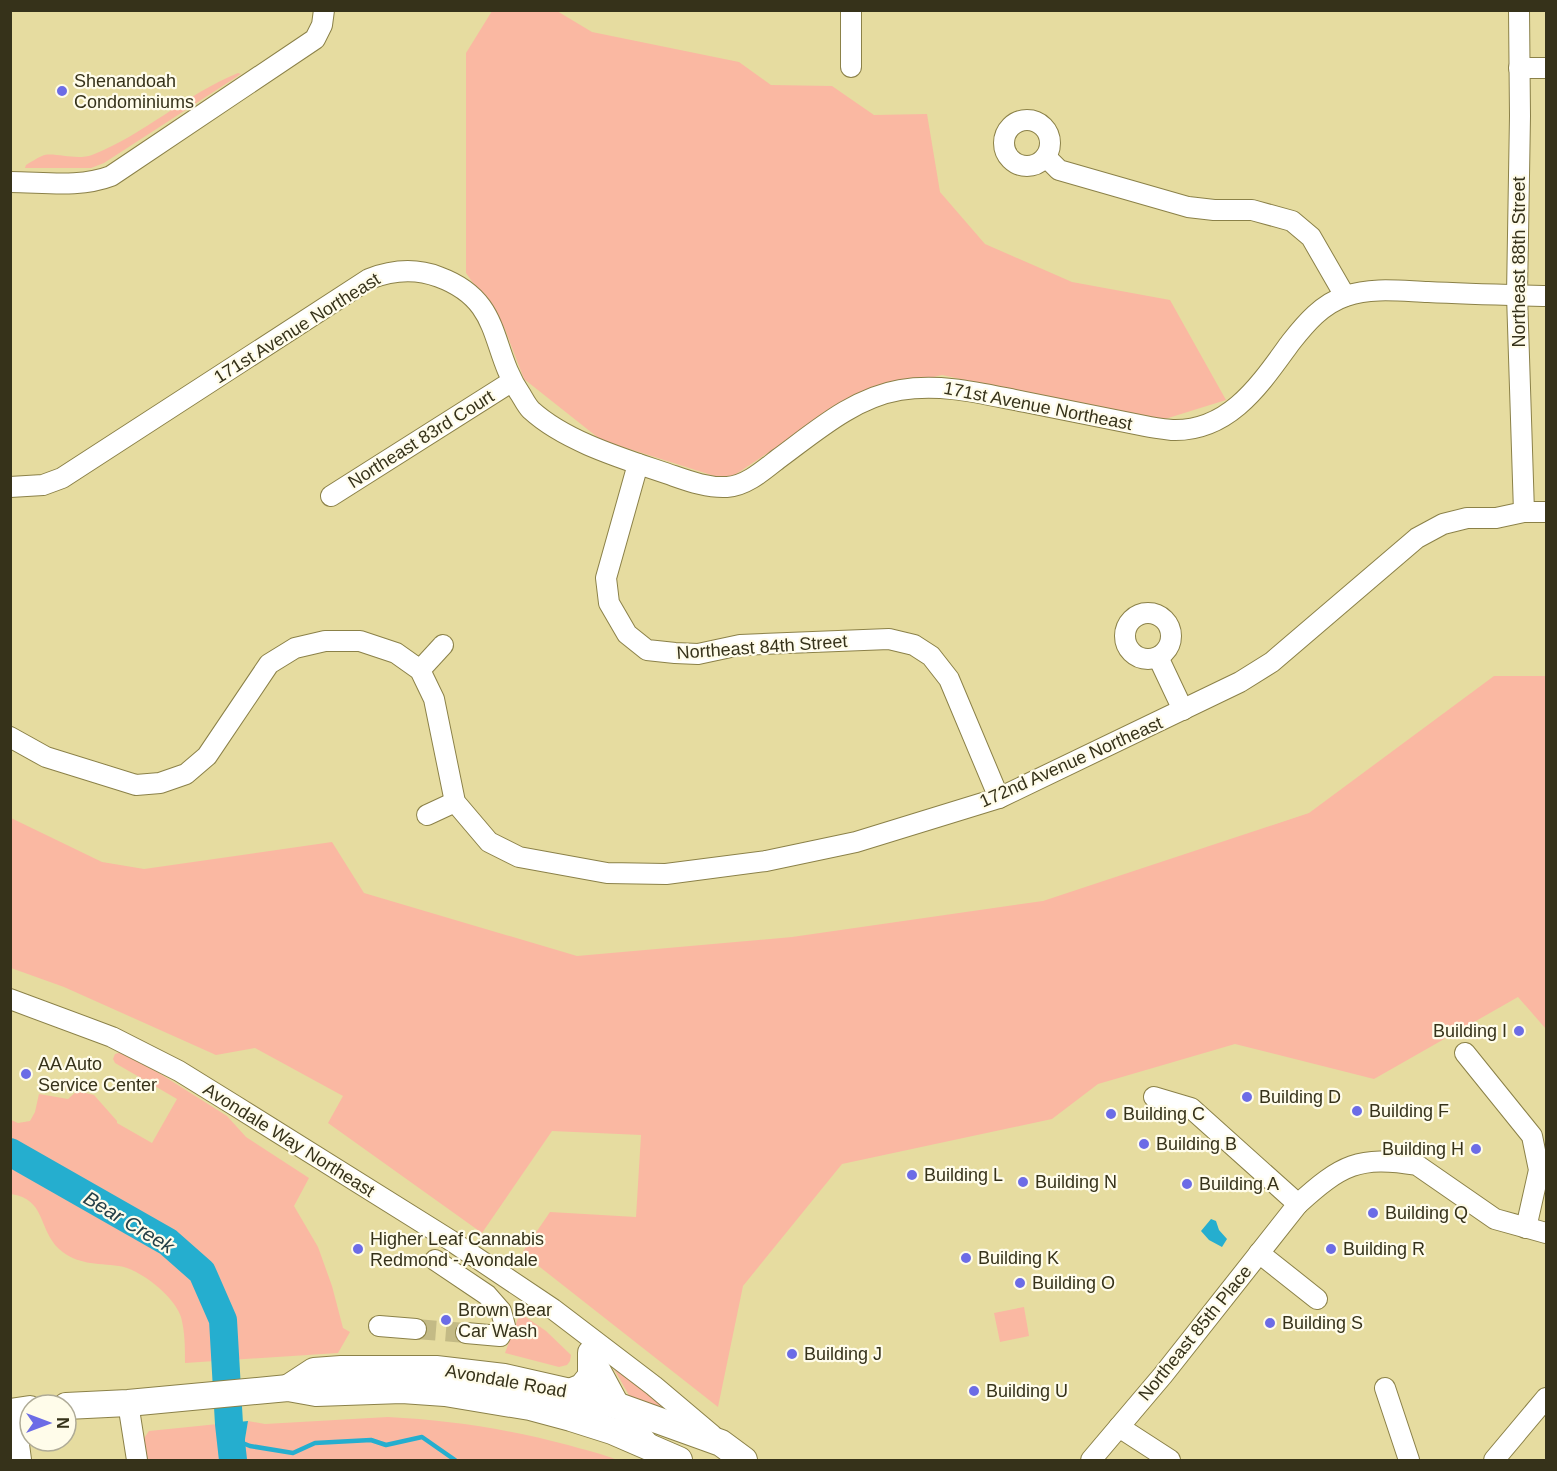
<svg xmlns="http://www.w3.org/2000/svg" width="1557" height="1471" font-family="Helvetica,sans-serif">
  <style>
    .green { fill: #fab8a2 }
    .water { fill: #25aecf }
    .lines { fill: none; stroke-linecap: round; stroke-linejoin: round }
    .stream { stroke: #25aecf; stroke-width: 4.5 }
    .river { stroke: #25aecf; stroke-width: 28 }
    .minor-tunnel { stroke: #c3ba85; stroke-width: 20; stroke-dasharray: 20 10; stroke-linecap: butt }
    .minor-casing { stroke: #8b8148; stroke-width: 22 }
    .major-casing { stroke: #8b8148; stroke-width: 28 }
    .minor { stroke: #fff; stroke-width: 20 }
    .major { stroke: #fff; stroke-width: 26 }
    .poi-dot { fill: #6c6ce6; stroke: #fffcea; stroke-width: 2 }
    .labels { text-anchor: middle; stroke-width: 4.5; stroke-linejoin: round; paint-order: stroke }
    .poi-label { font-size: 18px; fill: #36321a; stroke: #fffcea; text-anchor: start }
    .street-label { font-size: 18px; fill: #36321a; stroke: #fffcea }
    .water-label { font-size: 20px; font-style: italic; fill: #254048; stroke: #fffcea }
  </style>
  <rect width="100%" height="100%" fill="#e6dca0"/>
  <!-- green -->
  <g class="green">
    <polygon points="492,11 557,11 592,32 739,62 771,85 832,86 874,115 927,114 940,192 985,244 1072,282 1170,300 1226,400 1165,419 1103,410 942,375 854,396 727,480 601,440 524,379 504,327 466,273 466,53"/>
    <path d="M238,73L241,74L104,163L91,168H25L26,165C31,162 37,158 42,156C52,151 75,161 92,155C144,135 186,94 238,73Z"/>
    <polygon points="1494,676 1546,676 1546,1029 1518,997 1374,1079 1235,1044 1098,1084 1052,1119 842,1164 743,1286 718,1407 522,1253 550,1212 636,1217 641,1135 552,1131 482,1233 328,1123 343,1096 255,1048 216,1055 64,987 11,968 11,818 102,862 144,869 332,842 364,893 577,956 792,937 1043,901 1309,813"/>
    <path d="M122,1052L143,1063L227,1116L246,1137L309,1178L294,1206L318,1247L332,1286L343,1328L350,1332L338,1353L185,1363C185,1347 185,1332 181,1317C175,1297 140,1269 119,1266C96,1263 77,1265 59,1249C38,1229 46,1199 11,1194V1120L18,1123L30,1121L35,1112L39,1094L68,1099L77,1091L94,1095L117,1121V1123L152,1143L177,1099L115,1063L113,1059L115,1054Z"/>
    <polygon points="1024,1307 1029,1336 1000,1342 994,1313"/>
    <polygon points="520,1313 546,1331 571,1355 570,1361 567,1365 559,1367 505,1353"/>
    <polygon points="616,1365 680,1413 634,1404 614,1369"/>
    <path d="M388,1417C449,1420 508,1429 568,1445C584,1450 601,1453 617,1460H246L244,1445L248,1421L265,1424Z"/>
    <polygon points="218,1424 222,1442 219,1455 222,1460 144,1460 142,1441 149,1431"/>
  </g>
  <!-- water -->
  <g class="water">
    <polygon points="1211,1219 1216,1221 1219,1230 1227,1239 1222,1247 1209,1240 1201,1231"/>
    <polygon points="248,1421 244,1445 246,1460 222,1460 219,1455 222,1442 218,1424"/>
  </g>
  <g class="lines">
    <!-- stream -->
    <polyline class="stream" points="240,1442 250,1446 293,1453 315,1443 371,1440 386,1445 422,1437 455,1460"/>
    <!-- river -->
    <polyline class="river" points="10,1152 168,1242 202,1272 223,1320 229,1424 233,1460"/>
    <!-- minor-tunnel -->
    <polyline class="minor-tunnel" points="416,1329 466,1333"/>
    <!-- minor casing -->
    <g class="minor-casing">
      <g id="minor">
        <polyline points="851,10 851,67"/>
        <polyline points="1519,10 1520,116 1517,295 1524,512"/>
        <polyline points="1519,68 1546,68"/>
        <circle cx="1027" cy="143" r="23"/>
        <polyline points="1046,157 1059,170 1188,207 1214,210 1252,210 1292,221 1311,237 1345,296"/>
        <path d="M10,182C43,182 80,188 111,176L315,39L322,25L324,10"/>
        <polyline points="638,464 606,578 609,603 627,634 647,650 675,653 698,654 740,645 889,639 914,645 931,656 949,679 999,798"/>
        <path d="M10,487L43,485L62,478L369,279C392,270 416,268 439,277C504,301 489,349 521,395C524,400 527,406 531,410C567,443 628,460 674,476C691,482 709,488 727,487C746,486 764,470 778,459C815,432 853,398 900,390C943,383 983,394 1025,402C1065,410 1105,418 1145,426C1154,428 1163,429 1172,430C1230,432 1261,383 1291,342C1306,323 1322,304 1346,296C1372,287 1401,291 1428,292C1467,294 1507,295 1546,296"/>
        <polyline points="331,496 511,382"/>
        <circle cx="1148" cy="636" r="23"/>
        <polyline points="1158,657 1183,710"/>
        <polyline points="420,670 443,645"/>
        <polyline points="10,737 46,757 136,785 160,783 186,774 207,756 269,664 295,648 325,641 360,641 396,653 420,670 434,699 455,802 489,842 519,857 607,873 666,874 766,861 856,842 999,798 1240,682 1272,662 1417,538 1443,524 1467,518 1496,518 1524,512 1546,512"/>
        <polyline points="427,815 455,802"/>
        <polyline points="10,999 112,1037 179,1071 234,1105 450,1240 553,1309 654,1386 712,1435"/>
        <polyline points="1465,1053 1532,1136 1539,1170 1526,1228"/>
        <path d="M1154,1097L1191,1108L1298,1204C1341,1165 1359,1155 1417,1165L1495,1219L1546,1233"/>
        <polyline points="1259,1253 1317,1299"/>
        <polyline points="435,1260 487,1295 501,1311 505,1326 500,1336 466,1333"/>
        <polyline points="379,1326 416,1329"/>
        <polyline points="592,1354 627,1419 650,1445"/>
        <polyline points="1385,1388 1409,1460"/>
        <polyline points="128,1403 137,1460"/>
        <polyline points="1119,1427 1170,1460"/>
        <polyline points="1091,1460 1163,1375 1298,1204"/>
        <polyline points="1494,1460 1546,1398"/>
      </g>
    </g>
    <!-- major casing -->
    <g class="major-casing">
      <g id="major">
        <polyline points="288,1388 314,1371 341,1369 436,1369 504,1377 570,1392 621,1407 721,1443 744,1460"/>
        <polyline points="570,1392 582,1387 591,1376 591,1353"/>
        <polyline points="66,1406 128,1403 288,1388 316,1393 402,1390 445,1393 530,1407 571,1418 612,1431 679,1460"/>
        <polyline points="10,1412 30,1409"/>
        <polyline points="10,1431 15,1437 18,1460"/>
      </g>
    </g>
    <!-- minor -->
    <use href="#minor" class="minor"/>
    <!-- major -->
    <use href="#major" class="major"/>
  </g>
  <!-- markers -->
  <g class="poi-dot">
    <circle cx="62" cy="91" r="6"/>
    <circle cx="1519" cy="1031" r="6"/>
    <circle cx="26" cy="1074" r="6"/>
    <circle cx="1247" cy="1097" r="6"/>
    <circle cx="1357" cy="1111" r="6"/>
    <circle cx="1111" cy="1114" r="6"/>
    <circle cx="1144" cy="1144" r="6"/>
    <circle cx="1476" cy="1149" r="6"/>
    <circle cx="912" cy="1175" r="6"/>
    <circle cx="1023" cy="1182" r="6"/>
    <circle cx="1187" cy="1184" r="6"/>
    <circle cx="1373" cy="1213" r="6"/>
    <circle cx="358" cy="1249" r="6"/>
    <circle cx="1331" cy="1249" r="6"/>
    <circle cx="966" cy="1258" r="6"/>
    <circle cx="1020" cy="1283" r="6"/>
    <circle cx="446" cy="1320" r="6"/>
    <circle cx="1270" cy="1323" r="6"/>
    <circle cx="792" cy="1354" r="6"/>
    <circle cx="974" cy="1391" r="6"/>
  </g>
  <g class="labels">
    <!-- poi labels -->
    <g class="poi-label">
      <text x="74" y="87">Shenandoah<tspan x="74" dy="21">Condominiums</tspan></text>
      <text x="1507" y="1037" text-anchor="end">Building I</text>
      <text x="38" y="1070">AA Auto<tspan x="38" dy="21">Service Center</tspan></text>
      <text x="1259" y="1103">Building D</text>
      <text x="1369" y="1117">Building F</text>
      <text x="1123" y="1120">Building C</text>
      <text x="1156" y="1150">Building B</text>
      <text x="1464" y="1155" text-anchor="end">Building H</text>
      <text x="924" y="1181">Building L</text>
      <text x="1035" y="1188">Building N</text>
      <text x="1199" y="1190">Building A</text>
      <text x="1385" y="1219">Building Q</text>
      <text x="370" y="1245">Higher Leaf Cannabis<tspan x="370" dy="21">Redmond - Avondale</tspan></text>
      <text x="1343" y="1255">Building R</text>
      <text x="978" y="1264">Building K</text>
      <text x="1032" y="1289">Building O</text>
      <text x="458" y="1316">Brown Bear<tspan x="458" dy="21">Car Wash</tspan></text>
      <text x="1282" y="1329">Building S</text>
      <text x="804" y="1360">Building J</text>
      <text x="986" y="1397">Building U</text>
    </g>
    <!-- street labels -->
    <g class="street-label">
      <text transform="translate(1519 262) rotate(-90)" y="6">Northeast 88th Street</text>
      <text transform="translate(297 328) rotate(-32)" y="6">171st Avenue Northeast</text>
      <text transform="translate(1038 406) rotate(11)" y="6">171st Avenue Northeast</text>
      <text transform="translate(421 439) rotate(-32)" y="6">Northeast 83rd Court</text>
      <text transform="translate(762 647) rotate(-4)" y="6">Northeast 84th Street</text>
      <text transform="translate(1071 762) rotate(-24)" y="6">172nd Avenue Northeast</text>
      <text transform="translate(289 1140) rotate(32)" y="6">Avondale Way Northeast</text>
      <text transform="translate(1195 1333) rotate(-51)" y="6">Northeast 85th Place</text>
      <text transform="translate(506 1381) rotate(10)" y="6">Avondale Road</text>
    </g>
    <!-- water labels -->
    <g class="water-label">
      <text transform="translate(129 1222) rotate(31)" y="7">Bear Creek</text>
    </g>
  </g>
  <!-- border -->
  <rect width="1557" height="1471" fill="none" stroke="#36321a" stroke-width="24"/>
  <!-- north arrow -->
  <g transform="translate(48 1423) rotate(90)"><circle r="28" fill="#fffcea" stroke="#afab97" stroke-width="1.5"/>
  <path d="M0-4.5L10 22L0 15L-10 22Z" fill="#6c6ce6"/>
  <text y="-9" font-size="16" font-weight="bold" text-anchor="middle" fill="#36321a">N</text>
  </g>
</svg>
